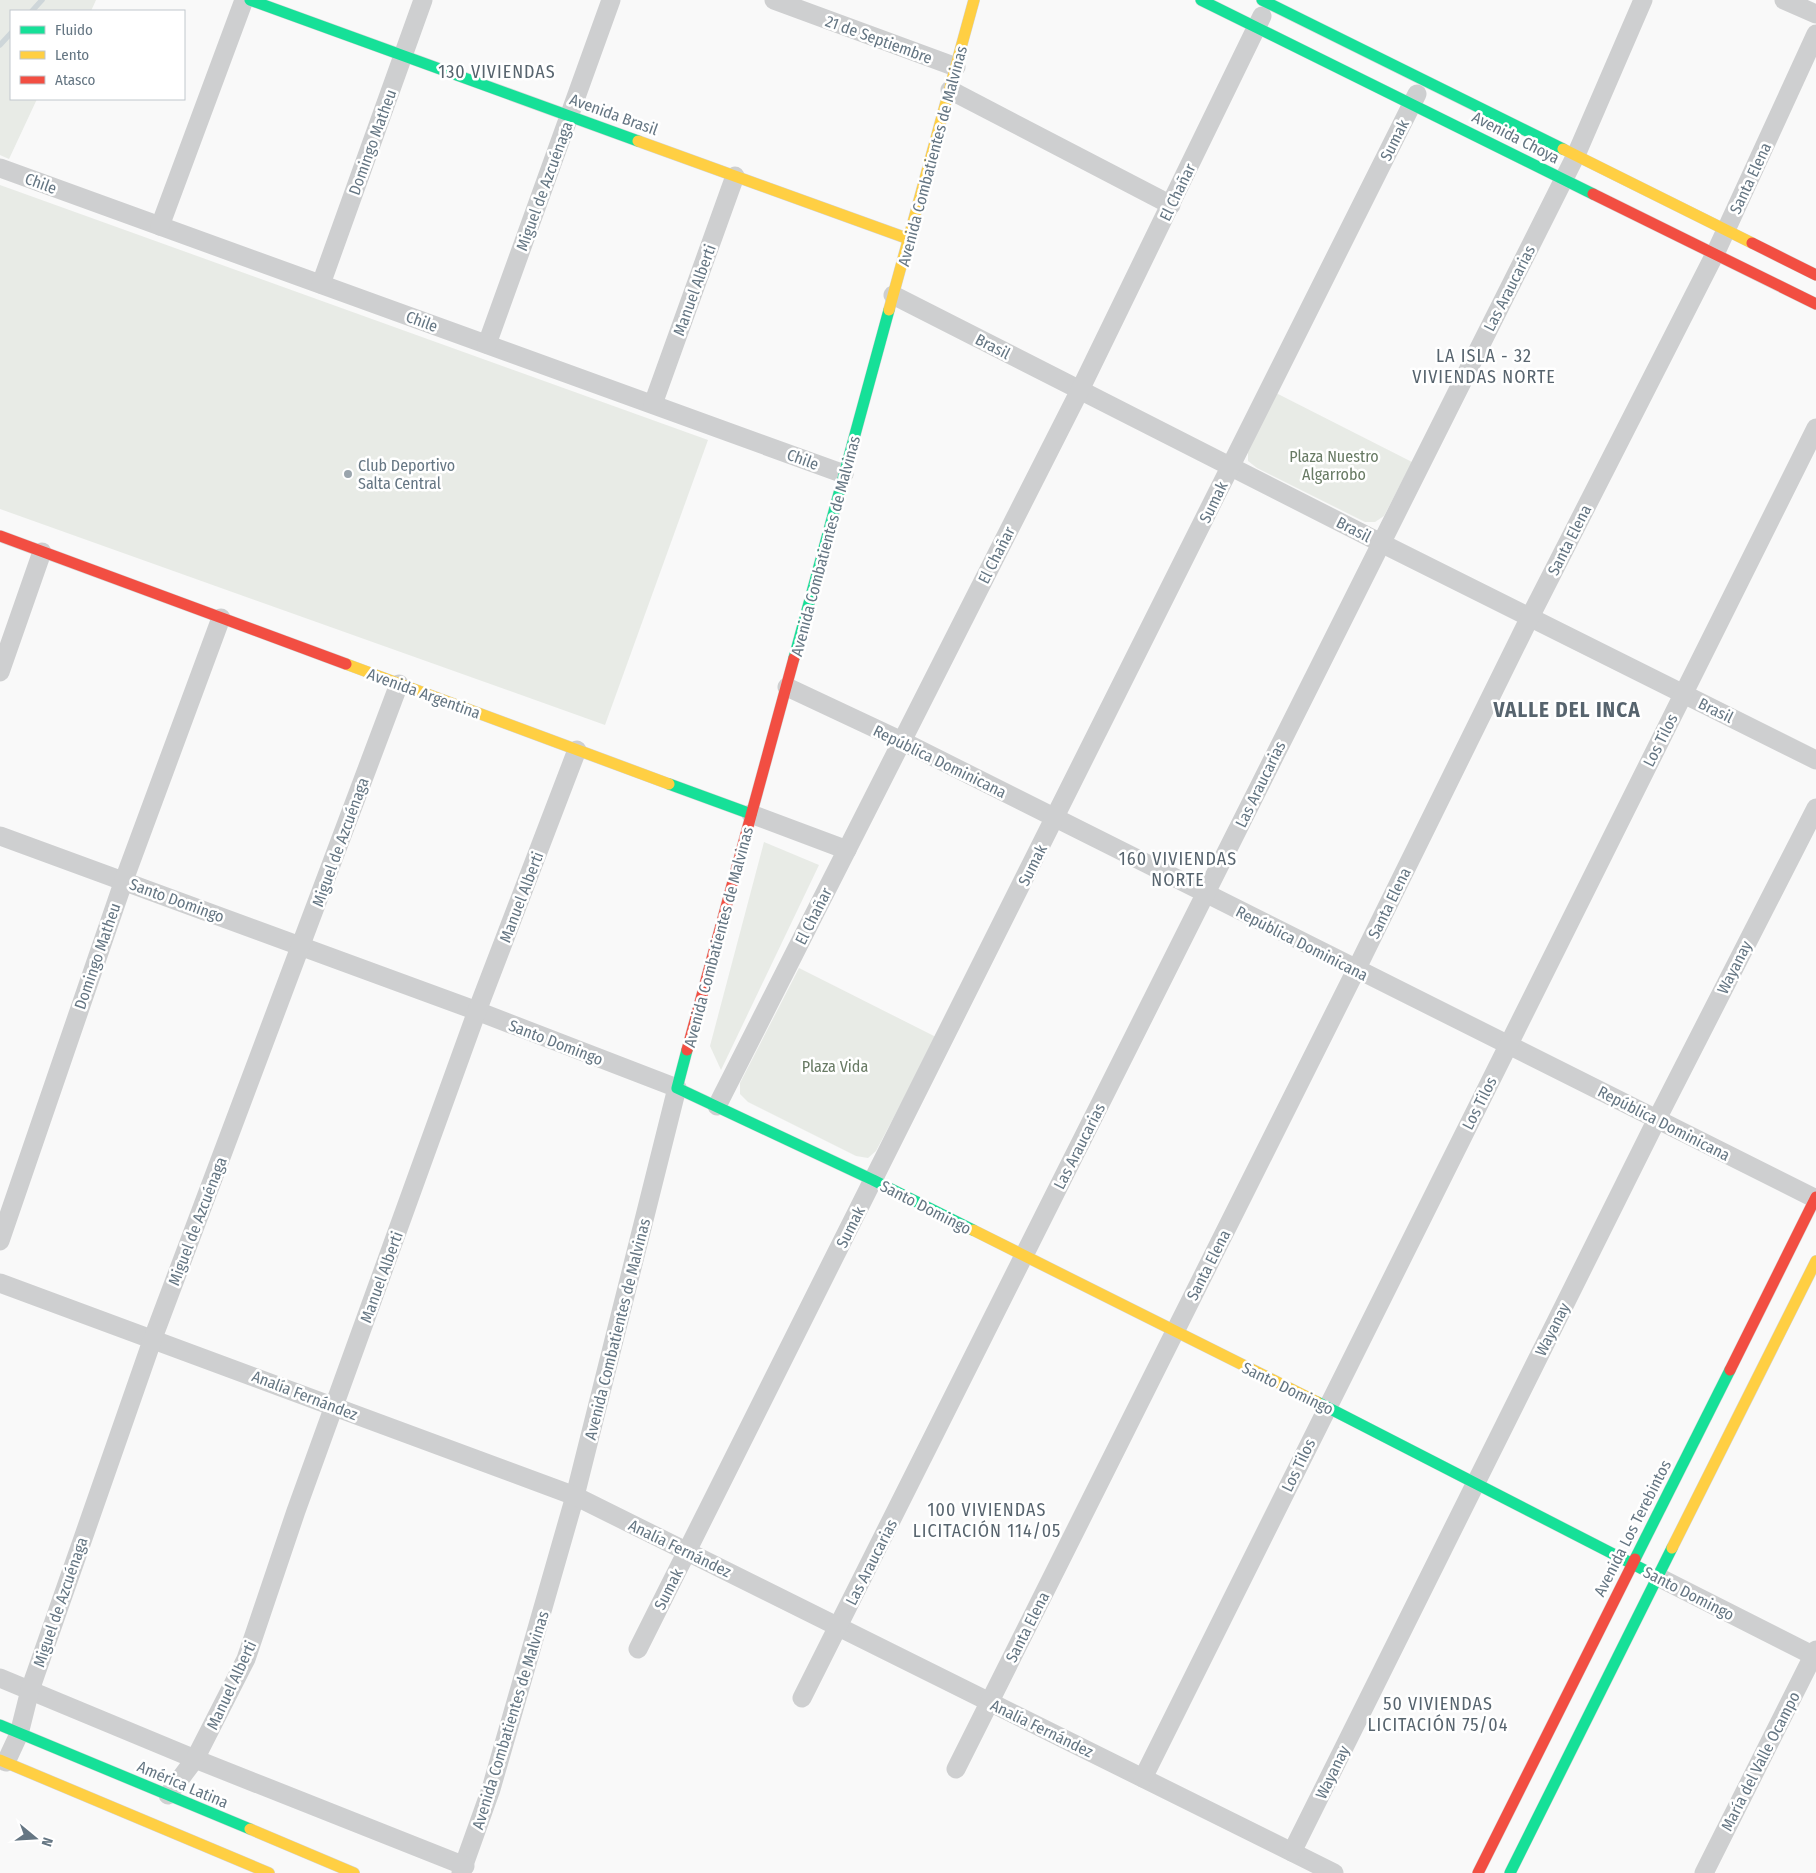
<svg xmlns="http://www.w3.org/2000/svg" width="1816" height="1873" font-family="'Fira Sans Condensed',sans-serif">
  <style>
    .green { fill: #e8ebe6 }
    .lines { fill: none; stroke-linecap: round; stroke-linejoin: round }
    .stream { stroke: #ced6d9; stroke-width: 5.5 }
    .fast-casing { stroke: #d5d6d7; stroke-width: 12 }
    .slow-casing { stroke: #d5d6d7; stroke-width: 12 }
    .jam-casing { stroke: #d5d6d7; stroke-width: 12 }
    .street { stroke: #cecfd0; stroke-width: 19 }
    .fast { stroke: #16e098; stroke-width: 11 }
    .slow { stroke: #ffcf43; stroke-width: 11 }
    .jam { stroke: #f24e42; stroke-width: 11 }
    .poi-dot { fill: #99a4ac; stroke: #fff; stroke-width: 2 }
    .labels { text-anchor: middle; stroke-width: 5; stroke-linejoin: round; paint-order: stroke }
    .street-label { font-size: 16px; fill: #657683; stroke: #fff }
    .park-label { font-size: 16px; fill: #687a64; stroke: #fff }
    .poi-label { font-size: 16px; fill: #657683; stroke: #fff; text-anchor: start }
    .neighbourhood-label { font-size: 18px; letter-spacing: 1px; fill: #57646e; stroke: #fff }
    .district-label { font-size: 21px; font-weight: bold; letter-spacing: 1px; fill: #57646e; stroke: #fff }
  </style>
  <rect width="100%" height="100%" fill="#f9f9f9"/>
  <!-- green -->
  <g class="green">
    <polygon points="0,0 96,0 91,11 11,11 11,99 37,99 9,159 0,155"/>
    <polygon points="0,185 708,440 605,725 0,509"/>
    <polygon points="1276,393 1412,462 1384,516 1375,522 1365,522 1257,468 1248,461 1248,452"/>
    <polygon points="764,842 819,865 721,1070 710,1046"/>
    <polygon points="799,968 936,1037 876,1151 868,1158 856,1156 748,1102 740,1094 740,1083"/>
  </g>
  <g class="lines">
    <!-- stream -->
    <g class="stream">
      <polyline points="32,11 42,0"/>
      <polyline points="0,45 11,33"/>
    </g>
    <!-- fast casing -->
    <g class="fast-casing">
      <g id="fast">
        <polyline points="250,0 638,141"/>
        <polyline points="1201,0 1593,194"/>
        <polyline points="1262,0 1563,149"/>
        <polyline points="794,658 889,310"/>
        <polyline points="669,784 751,814"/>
        <polyline points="687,1050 677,1088 873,1180 973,1230"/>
        <polyline points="1317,1402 1658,1577"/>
        <polyline points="1635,1559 1730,1370"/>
        <polyline points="0,1725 250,1829"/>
        <polyline points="1510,1873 1672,1548"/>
      </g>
    </g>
    <!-- slow casing -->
    <g class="slow-casing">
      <g id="slow">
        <polyline points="638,141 909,239"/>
        <polyline points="1563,149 1752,243"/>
        <polyline points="889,310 974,0"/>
        <polyline points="346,664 669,784"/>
        <polyline points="973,1230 1317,1402"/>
        <polyline points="1672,1548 1816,1261"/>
        <polyline points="0,1760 269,1873"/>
        <polyline points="250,1829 354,1873"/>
      </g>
    </g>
    <!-- jam casing -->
    <g class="jam-casing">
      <g id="jam">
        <polyline points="1593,194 1816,304"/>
        <polyline points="1752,243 1816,275"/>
        <polyline points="0,536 346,664"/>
        <polyline points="687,1050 794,658"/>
        <polyline points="1730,1370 1816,1197"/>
        <polyline points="1478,1873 1635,1559"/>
      </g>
    </g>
    <!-- street -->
    <g class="street">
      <polyline points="774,0 956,67"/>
      <polyline points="1784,0 1816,14"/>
      <polyline points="950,90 1171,205"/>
      <polyline points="0,168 844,474"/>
      <polyline points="160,226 244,0"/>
      <polyline points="321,284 423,0"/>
      <polyline points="893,295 1381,543 1816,760"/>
      <polyline points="487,344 611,0"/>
      <polyline points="653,404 735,176"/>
      <polyline points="0,672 42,552"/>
      <polyline points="787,687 902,741 1816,1199"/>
      <polyline points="751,814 847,850"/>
      <polyline points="0,836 477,1011 677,1088 575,1496 491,1789 461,1873"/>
      <polyline points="717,1106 1080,390 1262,16"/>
      <polyline points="0,1241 124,880 221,618"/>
      <polyline points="0,1283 575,1496 1334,1873"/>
      <polyline points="1658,1577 1816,1657"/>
      <polyline points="638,1649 1417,94"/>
      <polyline points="0,1678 195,1759 465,1866"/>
      <polyline points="802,1698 1576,155 1643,0"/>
      <polyline points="6,1762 19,1734 30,1690 153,1338 399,684"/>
      <polyline points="956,1769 1356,970 1530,617 1715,254 1816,34"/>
      <polyline points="1143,1778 1816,428"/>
      <polyline points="168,1795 195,1759 246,1659 296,1511 477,1011 577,750"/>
      <polyline points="1292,1852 1657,1119 1816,808"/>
      <polyline points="1704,1873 1816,1650"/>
    </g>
    <!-- fast -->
    <use href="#fast" class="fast"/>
    <!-- slow -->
    <use href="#slow" class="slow"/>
    <!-- jam -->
    <use href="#jam" class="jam"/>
  </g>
  <!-- markers -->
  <circle class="poi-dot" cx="348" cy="474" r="5"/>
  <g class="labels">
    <!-- street labels -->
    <g class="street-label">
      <text transform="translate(879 39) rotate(20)" y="6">21 de Septiembre</text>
      <text transform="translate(614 114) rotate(20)" y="6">Avenida Brasil</text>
      <text transform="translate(1516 137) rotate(27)" y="6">Avenida Choya</text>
      <text transform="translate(1394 140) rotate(-63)" y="6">Sumak</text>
      <text transform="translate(372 142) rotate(-70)" y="6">Domingo Matheu</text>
      <text transform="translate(932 156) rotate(-75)" y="6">Avenida Combatientes de Malvinas</text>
      <text transform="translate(1750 178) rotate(-65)" y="6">Santa Elena</text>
      <text transform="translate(41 183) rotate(20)" y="6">Chile</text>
      <text transform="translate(544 186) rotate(-70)" y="6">Miguel de Azcuénaga</text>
      <text transform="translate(1177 192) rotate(-64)" y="6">El Chañar</text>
      <text transform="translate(1509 288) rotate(-63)" y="6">Las Araucarias</text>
      <text transform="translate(694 290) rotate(-70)" y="6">Manuel Alberti</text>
      <text transform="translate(422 321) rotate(20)" y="6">Chile</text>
      <text transform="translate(993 346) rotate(27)" y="6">Brasil</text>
      <text transform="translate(803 459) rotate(20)" y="6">Chile</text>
      <text transform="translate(1213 502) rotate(-64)" y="6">Sumak</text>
      <text transform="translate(1354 529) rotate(27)" y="6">Brasil</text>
      <text transform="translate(1569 540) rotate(-63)" y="6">Santa Elena</text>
      <text transform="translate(825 546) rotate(-75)" y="6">Avenida Combatientes de Malvinas</text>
      <text transform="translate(996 555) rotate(-63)" y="6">El Chañar</text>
      <text transform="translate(424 693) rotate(20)" y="6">Avenida Argentina</text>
      <text transform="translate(1716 710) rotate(26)" y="6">Brasil</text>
      <text transform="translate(1660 740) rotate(-63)" y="6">Los Tilos</text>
      <text transform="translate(940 761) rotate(26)" y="6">República Dominicana</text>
      <text transform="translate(1260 784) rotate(-64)" y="6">Las Araucarias</text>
      <text transform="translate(340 842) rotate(-70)" y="6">Miguel de Azcuénaga</text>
      <text transform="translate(1032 865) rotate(-63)" y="6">Sumak</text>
      <text transform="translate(521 897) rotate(-69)" y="6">Manuel Alberti</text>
      <text transform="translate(177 900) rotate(20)" y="6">Santo Domingo</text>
      <text transform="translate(1389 903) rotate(-64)" y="6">Santa Elena</text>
      <text transform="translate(813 916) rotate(-63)" y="6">El Chañar</text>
      <text transform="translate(718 937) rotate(-75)" y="6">Avenida Combatientes de Malvinas</text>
      <text transform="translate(1302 943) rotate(27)" y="6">República Dominicana</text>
      <text transform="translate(97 956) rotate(-71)" y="6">Domingo Matheu</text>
      <text transform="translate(1734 967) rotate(-63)" y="6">Wayanay</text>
      <text transform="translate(556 1042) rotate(21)" y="6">Santo Domingo</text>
      <text transform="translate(1479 1103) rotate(-63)" y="6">Los Tilos</text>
      <text transform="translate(1664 1123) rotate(27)" y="6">República Dominicana</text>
      <text transform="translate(1079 1146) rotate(-63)" y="6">Las Araucarias</text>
      <text transform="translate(926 1207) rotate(27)" y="6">Santo Domingo</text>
      <text transform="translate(197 1221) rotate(-69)" y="6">Miguel de Azcuénaga</text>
      <text transform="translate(850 1227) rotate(-63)" y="6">Sumak</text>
      <text transform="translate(1208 1265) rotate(-63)" y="6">Santa Elena</text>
      <text transform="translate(381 1277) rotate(-70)" y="6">Manuel Alberti</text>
      <text transform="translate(617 1329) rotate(-76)" y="6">Avenida Combatientes de Malvinas</text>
      <text transform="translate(1552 1329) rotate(-63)" y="6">Wayanay</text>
      <text transform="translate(1288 1388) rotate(26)" y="6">Santo Domingo</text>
      <text transform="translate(305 1395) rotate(21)" y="6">Analía Fernández</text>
      <text transform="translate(1298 1465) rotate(-64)" y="6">Los Tilos</text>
      <text transform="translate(1632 1528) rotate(-63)" y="6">Avenida Los Terebintos</text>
      <text transform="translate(680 1548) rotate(26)" y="6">Analía Fernández</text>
      <text transform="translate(871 1562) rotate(-63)" y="6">Las Araucarias</text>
      <text transform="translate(668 1589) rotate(-63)" y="6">Sumak</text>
      <text transform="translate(1689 1593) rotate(27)" y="6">Santo Domingo</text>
      <text transform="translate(60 1602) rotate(-71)" y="6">Miguel de Azcuénaga</text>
      <text transform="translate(1027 1627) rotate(-63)" y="6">Santa Elena</text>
      <text transform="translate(231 1685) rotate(-65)" y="6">Manuel Alberti</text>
      <text transform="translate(510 1720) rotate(-73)" y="6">Avenida Combatientes de Malvinas</text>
      <text transform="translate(1042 1728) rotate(26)" y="6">Analía Fernández</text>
      <text transform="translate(1760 1761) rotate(-63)" y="6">María del Valle Ocampo</text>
      <text transform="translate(1332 1772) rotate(-64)" y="6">Wayanay</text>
      <text transform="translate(183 1784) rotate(23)" y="6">América Latina</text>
    </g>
    <!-- park labels -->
    <g class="park-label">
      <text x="1334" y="462">Plaza Nuestro<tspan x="1334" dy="18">Algarrobo</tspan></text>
      <text x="835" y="1072">Plaza Vida</text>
    </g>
    <!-- poi labels -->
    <g class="poi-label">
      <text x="358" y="471">Club Deportivo<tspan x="358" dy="18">Salta Central</tspan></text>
    </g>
    <!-- neighbourhood labels -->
    <g class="neighbourhood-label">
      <text x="497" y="78">130 VIVIENDAS</text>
      <text x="1484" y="362">LA ISLA - 32<tspan x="1484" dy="21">VIVIENDAS NORTE</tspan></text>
      <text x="1178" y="865">160 VIVIENDAS<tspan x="1178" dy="21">NORTE</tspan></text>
      <text x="987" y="1516">100 VIVIENDAS<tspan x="987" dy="21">LICITACIÓN 114/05</tspan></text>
      <text x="1438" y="1710">50 VIVIENDAS<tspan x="1438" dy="21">LICITACIÓN 75/04</tspan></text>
    </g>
    <!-- district labels -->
    <g class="district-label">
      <text x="1567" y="717">VALLE DEL INCA</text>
    </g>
  </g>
  <!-- legend -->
  <rect x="10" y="10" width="175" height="90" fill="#ffffff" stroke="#c1c8cd"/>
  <rect x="20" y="26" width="25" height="8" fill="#16e098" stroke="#c1c8cd"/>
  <text x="55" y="35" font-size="15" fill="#657683">Fluido</text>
  <rect x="20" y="51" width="25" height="8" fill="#ffcf43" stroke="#c1c8cd"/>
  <text x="55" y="60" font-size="15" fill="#657683">Lento</text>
  <rect x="20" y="76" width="25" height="8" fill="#f24e42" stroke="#c1c8cd"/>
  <text x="55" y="85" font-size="15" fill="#657683">Atasco</text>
  <!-- north arrow -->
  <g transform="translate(35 1838) rotate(108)" stroke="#ffffff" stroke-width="4" paint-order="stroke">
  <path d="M0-4L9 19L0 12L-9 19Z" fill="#657683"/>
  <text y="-8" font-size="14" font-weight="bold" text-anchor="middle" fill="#657683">N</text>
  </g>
</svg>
